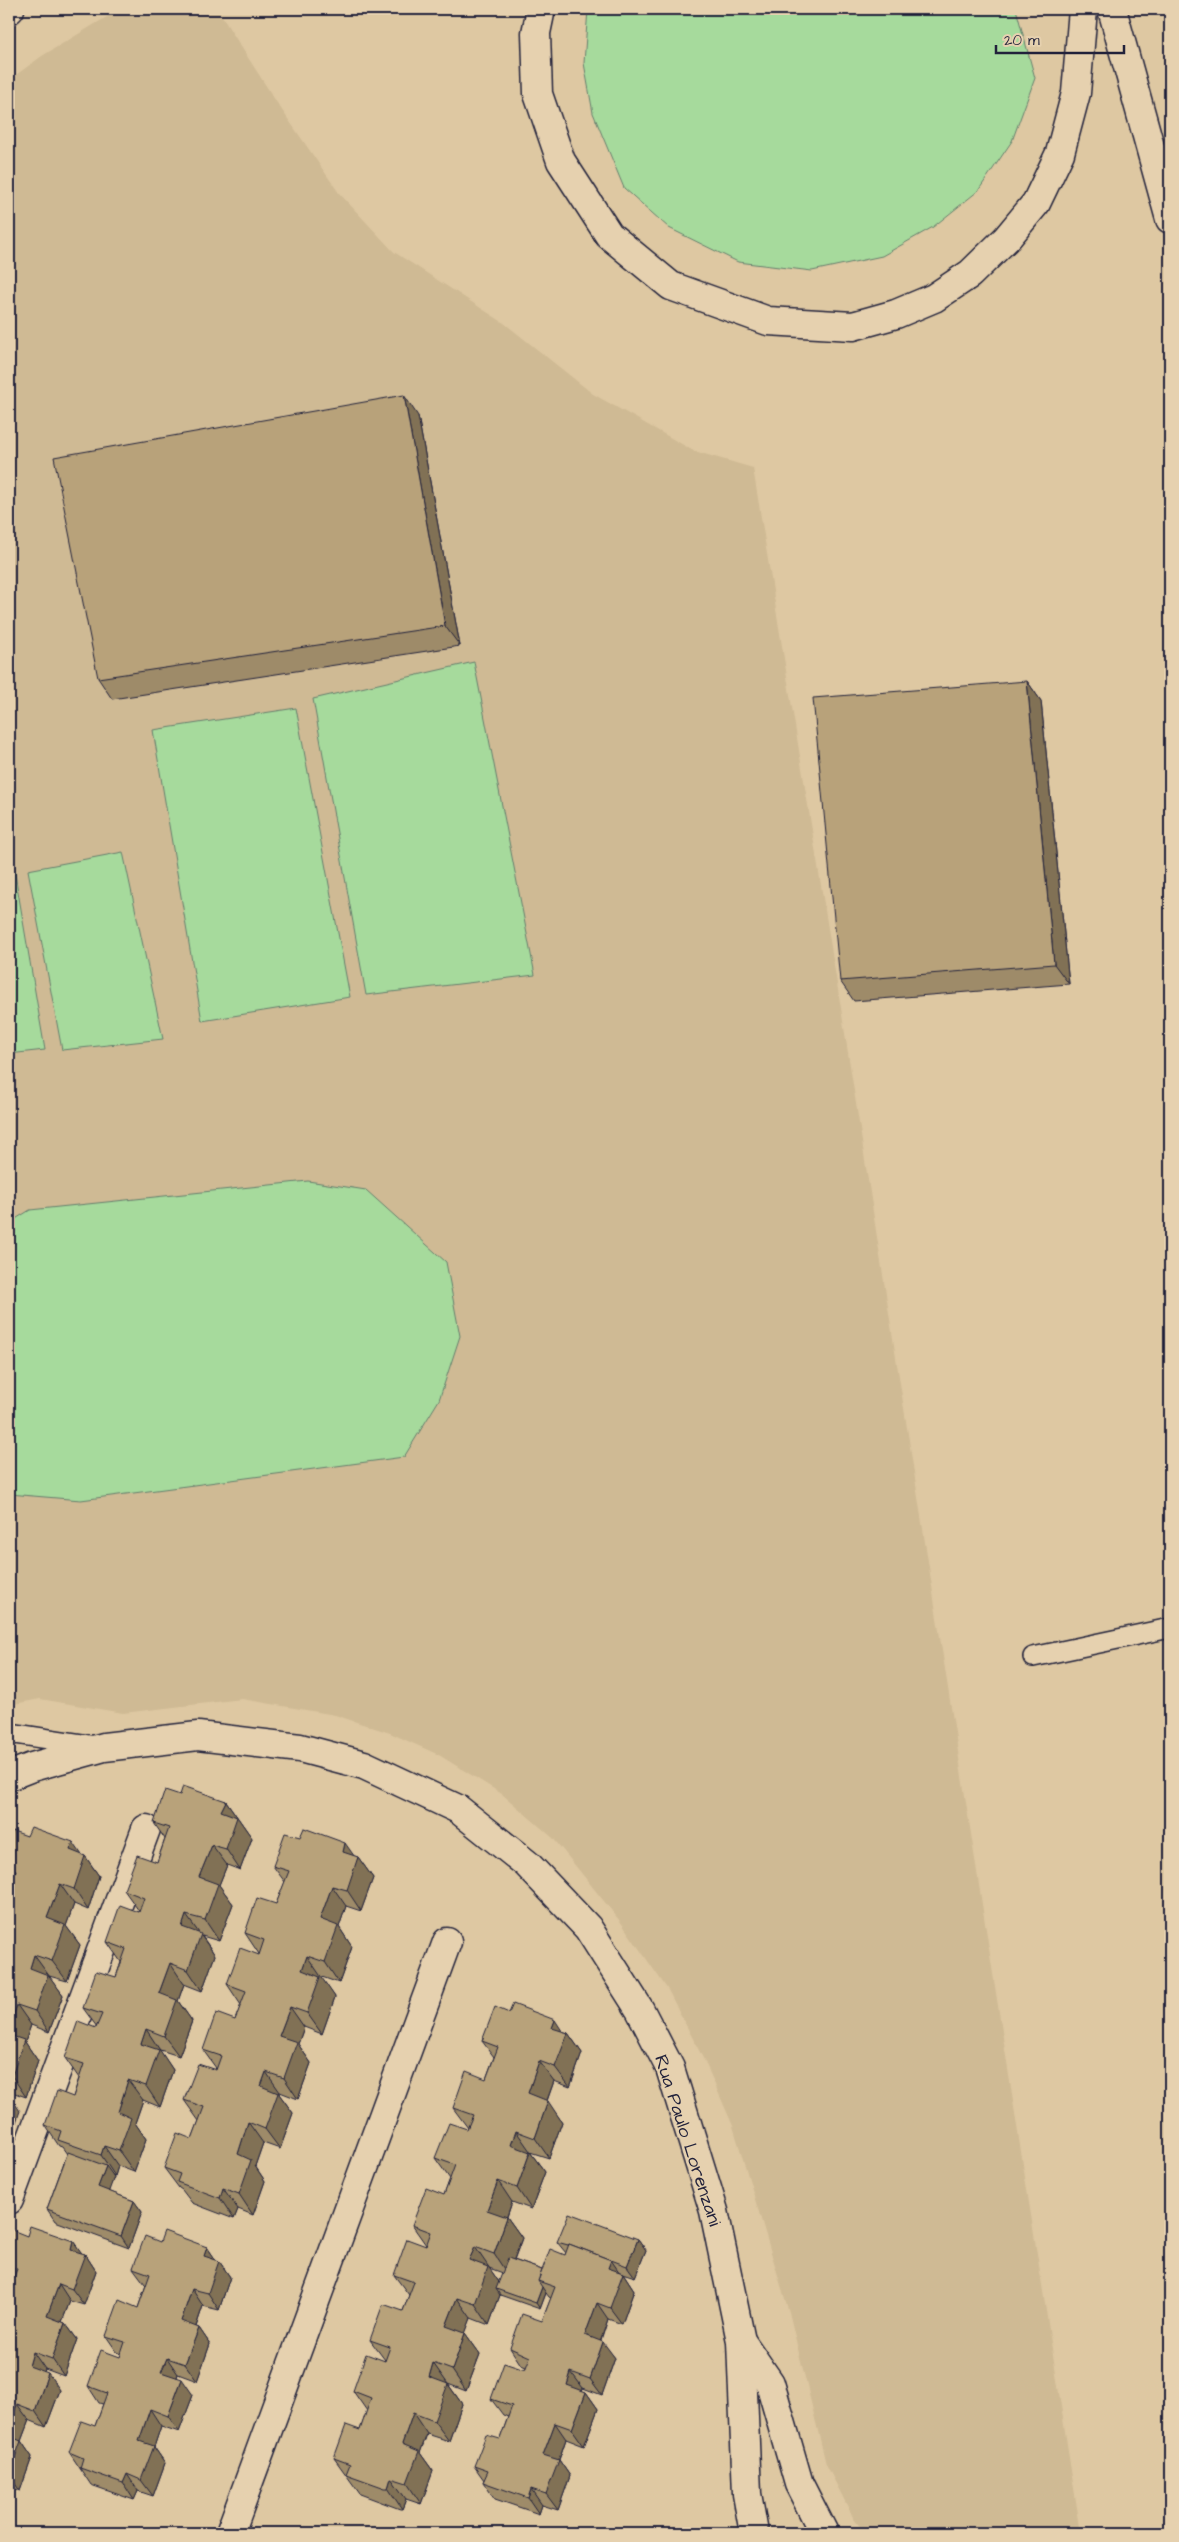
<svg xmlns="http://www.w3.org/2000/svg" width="1179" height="2542" font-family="'Architects Daughter',sans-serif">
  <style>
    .built { fill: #cfba94 }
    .green { fill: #a6da9c; stroke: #647e6c }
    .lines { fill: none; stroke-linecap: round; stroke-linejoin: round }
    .lane-casing { stroke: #22223b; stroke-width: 22 }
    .street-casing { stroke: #22223b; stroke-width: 31 }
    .primary-casing { stroke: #22223b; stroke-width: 31 }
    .highway-casing { stroke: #22223b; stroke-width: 31 }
    .lane { stroke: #e6d1af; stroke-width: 19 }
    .street { stroke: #e6d1af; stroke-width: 28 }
    .primary { stroke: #e6d1af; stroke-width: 28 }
    .highway { stroke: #e6d1af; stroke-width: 28 }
    .wall { fill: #9e8b69; stroke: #22223b; fill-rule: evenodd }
    .shaded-wall { fill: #817155; stroke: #22223b }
    .building { fill: #b8a27a; stroke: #22223b }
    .labels { text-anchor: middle; stroke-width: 4.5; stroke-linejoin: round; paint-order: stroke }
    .street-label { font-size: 19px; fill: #22223b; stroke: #e6d1af }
  </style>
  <rect width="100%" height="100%" fill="#dec8a2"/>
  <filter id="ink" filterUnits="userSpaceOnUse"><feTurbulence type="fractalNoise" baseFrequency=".02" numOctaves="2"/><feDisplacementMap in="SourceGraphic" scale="10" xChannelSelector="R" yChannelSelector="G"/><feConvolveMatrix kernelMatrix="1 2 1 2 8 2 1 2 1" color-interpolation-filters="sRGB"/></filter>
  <g filter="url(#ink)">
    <!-- built -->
    <polygon class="built" points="120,9 217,9 277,103 339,193 394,252 504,323 593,394 694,451 753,468 840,1002 1081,2533 865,2533 854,2519 826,2464 789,2312 733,2126 705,2062 668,1990 620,1921 553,1838 502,1794 439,1755 390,1733 335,1715 242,1699 123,1713 40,1699 9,1705 9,80 42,56"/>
    <!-- green -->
    <g class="green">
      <polygon points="588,9 1016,9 1035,78 1012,141 978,191 933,227 882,256 812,271 738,262 669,228 624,188 593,113 584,63"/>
      <polygon points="474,662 535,975 366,995 313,699"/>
      <polygon points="296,708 350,997 202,1021 153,730"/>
      <polygon points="123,852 163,1039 62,1050 28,870"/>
      <polygon points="14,868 45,1050 9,1054 9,869"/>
      <polygon points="308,1181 366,1190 446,1262 460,1336 439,1400 404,1457 81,1500 9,1494 9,1223 30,1210"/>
    </g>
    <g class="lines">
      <!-- lane casing -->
      <g class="lane-casing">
        <g id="lane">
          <polyline points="1033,1657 1170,1628"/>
          <polyline points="9,1736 16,1734 95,1746"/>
        </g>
      </g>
      <!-- street casing -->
      <g class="street-casing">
        <g id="street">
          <polyline points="9,2200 146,1829"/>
          <polyline points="230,2533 447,1942"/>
        </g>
      </g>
      <!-- primary casing -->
      <g class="primary-casing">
        <polyline id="primary" points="9,1776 32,1767 104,1747 198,1736 300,1748 364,1765 458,1809 527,1864 588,1928 640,2010 670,2068 714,2211 741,2341 747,2494 754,2533"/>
      </g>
      <!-- highway casing -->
      <g class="highway-casing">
        <g id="highway">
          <polyline points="541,9 536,33 538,94 561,161 609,235 671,286 768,321 853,326 896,314 934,298 970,274 1007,238 1036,203 1060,153 1076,93 1083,9"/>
          <polyline points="1112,9 1170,219"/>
          <polyline points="9,10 10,9"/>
          <polyline points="741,2341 770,2383 799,2484 824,2533"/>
        </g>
      </g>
      <!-- lane -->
      <use href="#lane" class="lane"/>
      <!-- street -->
      <use href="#street" class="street"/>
      <!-- primary -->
      <use href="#primary" class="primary"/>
      <!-- highway -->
      <use href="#highway" class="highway"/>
    </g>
    <!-- wall -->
    <g class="wall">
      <polygon points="418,416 460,646 112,699 98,678"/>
      <polygon points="1027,681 1041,701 1069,984 854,1001 840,981"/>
      <polygon points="180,1795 226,1801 252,1838 240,1870 227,1865 219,1885 233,1904 219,1941 202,1936 215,1955 202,1991 184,1984 178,2001 192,2021 179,2056 160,2050 160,2051 173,2070 160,2107 143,2100 135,2123 146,2139 134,2172 118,2166 115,2176 112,2175 114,2177 108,2191 134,2201 142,2212 129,2248 55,2221 47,2209 67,2154 62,2147 59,2146 45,2125 73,2097 79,2078 65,2058 97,2027 83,2008 116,1977 121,1962 107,1942 139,1912 139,1911 124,1890 157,1862 165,1839 154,1823"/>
      <polygon points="27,1836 85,1856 99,1876 88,1910 74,1904 66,1926 80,1945 67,1981 49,1976 63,1995 49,2032 31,2025 25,2042 38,2061 26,2097 9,2091 9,1888 12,1880 9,1876 9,1841"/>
      <polygon points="354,1856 358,1857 373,1878 361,1911 346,1906 339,1927 352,1947 339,1983 322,1977 321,1978 335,1997 322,2034 304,2027 298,2044 311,2063 298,2099 280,2092 279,2094 293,2113 280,2149 263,2143 255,2166 265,2181 253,2215 238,2209 234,2219 192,2203 182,2190 179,2188 164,2168 192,2139 199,2121 184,2100 216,2068 203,2050 235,2020 241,2005 227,1984 259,1955 259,1954 245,1933 276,1904 285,1882 273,1866"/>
      <path d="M509,2013L568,2033L582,2053L570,2087L554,2081L547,2101L562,2122L549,2158L530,2152L545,2172L531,2209L512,2202L507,2217L522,2238L514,2260L542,2270L565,2255L566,2253L557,2242L638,2239L646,2250L635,2277L619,2272L623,2273L634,2290L622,2324L608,2319L601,2341L615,2358L602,2395L583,2388L582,2391L586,2392L598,2409L584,2446L566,2439L559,2460L570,2476L558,2510L542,2505L539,2514L495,2499L483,2482L484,2480L474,2466L500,2439L508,2417L503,2415L491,2399L525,2370L526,2367L521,2365L510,2348L542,2321L551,2298L549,2297L546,2293L540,2309L500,2295L489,2325L471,2318L465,2333L480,2354L466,2391L448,2384L462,2404L449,2441L427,2434L420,2453L433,2471L421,2504L406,2499L402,2509H400L360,2494L334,2458L360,2430L367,2411L353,2391L385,2360L370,2340L403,2311L409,2295L394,2275L426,2245L412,2225L444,2195L450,2179L435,2158L468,2128L453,2108L486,2079L494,2057L482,2041ZM489,2268L503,2273L499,2282Z"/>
      <polygon points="27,2236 73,2241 82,2254 85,2254 96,2271 84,2305 70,2301 62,2322 65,2323 77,2339 64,2376 45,2369 44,2372 60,2390 46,2427 29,2420 21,2441 32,2457 20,2491 9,2487 9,2290 13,2279 11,2279 9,2275 9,2238"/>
      <polygon points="160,2242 207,2247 215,2259 219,2261 230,2277 219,2310 203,2306 196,2327 199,2328 210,2344 197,2381 178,2374 177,2377 193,2395 179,2432 161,2426 154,2447 165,2463 153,2496 138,2491 134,2500 91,2485 69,2452 95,2426 103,2404 99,2403 88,2386 120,2357 122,2354 117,2352 106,2336 138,2308 146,2285 145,2284 133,2268"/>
    </g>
    <!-- shaded-wall -->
    <g class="shaded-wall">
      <polygon points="404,395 418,416 460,646 445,626"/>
      <polygon points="1027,681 1041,701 1069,984 1054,964"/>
      <polygon points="226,1801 252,1838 240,1870 226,1849 221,1811"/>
      <polygon points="73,1842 84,1858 85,1856 99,1876 88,1910 74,1889 70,1850"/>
      <polygon points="345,1843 357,1860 358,1857 373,1878 361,1911 347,1890 343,1852"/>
      <polygon points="212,1845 227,1865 219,1885 233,1904 219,1941 205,1920 199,1877"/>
      <polygon points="60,1884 74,1904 66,1926 80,1945 67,1981 52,1961 47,1918"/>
      <polygon points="332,1886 346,1906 339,1927 352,1947 339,1983 325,1962 320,1919"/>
      <polygon points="186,1915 215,1955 202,1991 188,1970 182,1927"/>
      <polygon points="34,1955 63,1995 49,2032 35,2011 30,1968"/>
      <polygon points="307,1956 335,1997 322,2034 307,2013 302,1970"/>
      <polygon points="170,1963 184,1984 178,2001 192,2021 179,2056 164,2036 159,1993"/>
      <polygon points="17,2005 31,2025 25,2042 38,2061 26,2097 12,2076 9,2038 9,2027"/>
      <polygon points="290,2007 304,2027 298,2044 311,2063 298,2099 284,2078 279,2036"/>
      <polygon points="555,2020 566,2037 568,2033 582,2053 570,2087 555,2067 552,2028"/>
      <polygon points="146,2029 173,2070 160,2107 146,2086 141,2044"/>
      <polygon points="539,2061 554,2081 542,2114 528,2093"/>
      <polygon points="266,2072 280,2092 279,2094 293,2113 280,2149 265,2129 261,2086"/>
      <polygon points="128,2080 143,2100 135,2123 146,2139 134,2172 119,2151 118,2112"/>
      <polygon points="9,2095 20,2111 9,2142"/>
      <polygon points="548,2101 562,2122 549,2158 535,2138"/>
      <polygon points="248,2122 263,2143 255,2166 265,2181 253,2215 239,2194 238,2154"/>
      <polygon points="516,2131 530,2151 525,2165 511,2145"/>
      <polygon points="104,2146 118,2166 115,2176 101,2155"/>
      <polygon points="530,2152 545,2172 531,2209 517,2188"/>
      <polygon points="106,2166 114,2177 106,2199 98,2187"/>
      <polygon points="498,2181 512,2202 502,2230 487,2210"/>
      <polygon points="223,2188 238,2209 234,2219 220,2198"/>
      <polygon points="134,2201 142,2212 129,2248 121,2236"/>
      <polygon points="507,2217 522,2238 508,2275 494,2254"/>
      <polygon points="638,2239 646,2250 635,2277 627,2266"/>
      <polygon points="73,2241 84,2256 85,2254 96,2271 84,2305 72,2289 71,2250"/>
      <polygon points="207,2247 218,2263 219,2261 230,2277 219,2310 208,2293 204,2256"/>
      <polygon points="475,2247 503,2288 496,2289 500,2295 489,2325 475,2304 469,2260"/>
      <polygon points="611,2260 622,2276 623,2273 634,2290 622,2324 610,2308 608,2268"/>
      <polygon points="59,2284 70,2301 58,2332 47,2316"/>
      <polygon points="542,2287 546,2293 540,2309 536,2303"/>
      <polygon points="192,2289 203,2306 192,2338 181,2321"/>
      <polygon points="457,2298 471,2318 460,2347 446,2326"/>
      <polygon points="597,2303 608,2319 597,2351 585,2335"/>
      <polygon points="65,2323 77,2339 64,2376 52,2359"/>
      <polygon points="199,2328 210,2344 197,2381 185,2364"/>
      <polygon points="465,2333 480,2354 466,2391 452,2370"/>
      <polygon points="603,2342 615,2358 602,2395 590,2379"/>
      <polygon points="33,2352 45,2369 40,2383 29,2366"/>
      <polygon points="167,2358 178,2374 173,2388 161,2372"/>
      <polygon points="433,2363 462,2404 449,2441 434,2421 429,2377"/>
      <polygon points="571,2372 583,2388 578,2402 567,2385"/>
      <polygon points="48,2373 60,2390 46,2427 35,2411"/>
      <polygon points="182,2379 193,2395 179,2432 168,2416"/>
      <polygon points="586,2392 598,2409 584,2446 572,2429"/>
      <polygon points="17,2404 29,2420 21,2441 32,2457 20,2491 9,2475 9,2426"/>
      <polygon points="150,2409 161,2426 154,2447 165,2463 153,2496 141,2480 139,2441"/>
      <polygon points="413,2413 427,2434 420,2453 433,2471 421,2504 407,2483 402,2444"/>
      <polygon points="555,2423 566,2439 558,2462 559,2460 570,2476 558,2510 546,2494 543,2455"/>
      <polygon points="127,2474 138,2491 134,2500 123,2483"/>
      <polygon points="391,2478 406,2499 402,2509 388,2488"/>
      <polygon points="531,2489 542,2505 539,2514 528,2498"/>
    </g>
    <!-- building -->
    <g class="building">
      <polygon points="404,395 445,626 98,678 54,457"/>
      <polygon points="1027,681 1054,964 840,981 813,698"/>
      <polygon points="183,1786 226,1801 221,1811 237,1817 226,1849 212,1845 199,1877 218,1884 205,1920 186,1915 182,1927 201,1934 188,1970 170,1963 159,1993 177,2000 164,2036 146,2029 141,2044 159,2050 146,2086 128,2080 118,2112 131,2118 119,2151 104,2146 101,2155 58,2140 61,2131 45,2125 57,2091 73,2097 84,2064 65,2058 78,2021 96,2028 102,2014 83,2008 96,1971 116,1977 126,1949 107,1942 120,1905 139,1912 144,1898 124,1890 137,1855 157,1862 169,1828 154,1823 165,1790 180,1795"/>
      <polygon points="31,1827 73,1842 70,1850 85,1856 74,1889 60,1884 47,1918 65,1925 52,1961 34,1955 30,1968 48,1975 35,2011 17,2005 9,2027 9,1889 16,1870 9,1867 9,1841 13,1831 27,1836"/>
      <polygon points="304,1828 345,1843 343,1852 358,1857 347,1890 332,1886 320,1919 338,1926 325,1962 307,1956 302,1970 320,1977 307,2013 290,2007 279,2036 297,2042 284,2078 266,2072 261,2086 278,2093 265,2129 248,2122 238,2154 251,2160 239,2194 223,2188 220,2198 177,2182 180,2174 164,2168 177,2133 192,2139 204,2107 184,2100 198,2064 216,2070 221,2056 203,2050 216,2013 235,2020 246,1991 227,1984 240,1948 259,1955 264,1940 245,1933 257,1898 276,1904 289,1871 273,1866 285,1833 300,1837"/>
      <polygon points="513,2004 555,2020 552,2028 568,2033 555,2067 539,2061 528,2093 548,2101 535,2138 516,2131 511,2145 530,2152 517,2188 498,2181 487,2210 507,2217 494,2254 475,2247 469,2260 488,2267 475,2304 457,2298 446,2326 465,2333 452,2370 433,2363 429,2377 448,2384 434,2421 413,2413 402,2444 419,2451 407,2483 391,2478 388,2488 385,2488 346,2474 350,2464 334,2458 346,2425 360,2430 371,2398 353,2391 366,2354 385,2361 390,2347 370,2340 383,2304 403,2311 414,2282 394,2275 407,2239 426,2246 431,2232 412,2225 426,2188 444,2195 455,2165 435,2158 449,2123 467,2129 473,2115 453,2108 466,2071 486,2079 498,2047 482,2041 495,2007 509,2013"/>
      <polygon points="9,2035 24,2040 12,2076 9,2075"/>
      <polygon points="68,2152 106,2166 98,2187 134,2201 121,2236 47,2209"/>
      <polygon points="569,2213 638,2239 627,2266 569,2244 568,2245 557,2242"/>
      <polygon points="30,2226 73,2241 71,2250 85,2254 72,2289 59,2284 47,2316 65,2323 52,2359 33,2352 29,2366 48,2373 35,2411 17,2404 9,2426 9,2290 17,2269 9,2266 9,2238 12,2230 27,2236"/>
      <polygon points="164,2231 207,2247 204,2256 219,2261 208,2293 192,2289 181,2321 199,2328 185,2364 167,2358 161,2372 182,2379 168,2416 150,2409 139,2441 154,2446 141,2480 127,2474 123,2483 80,2468 83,2458 69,2452 81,2421 95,2426 107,2393 88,2386 101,2350 120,2357 125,2342 106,2336 119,2300 138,2308 150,2274 133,2268 145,2236 160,2242"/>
      <polygon points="569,2244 611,2260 608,2268 623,2273 610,2308 597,2303 585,2335 603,2342 590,2379 571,2372 567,2385 586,2392 572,2429 555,2423 543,2455 559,2460 546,2494 531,2489 528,2498 483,2482 488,2471 474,2466 486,2435 500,2439 512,2406 491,2399 504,2363 525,2370 530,2357 510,2348 522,2314 542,2321 555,2287 538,2281 550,2249 565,2255"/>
      <polygon points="508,2258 542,2270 538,2281 542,2287 536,2303 496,2289"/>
      <polygon points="9,2436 21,2441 9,2474"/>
    </g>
  </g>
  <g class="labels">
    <!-- street labels -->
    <g class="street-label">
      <text transform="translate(689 2140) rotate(72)" y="7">Rua Paulo Lorenzani</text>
    </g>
  </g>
  <!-- margin -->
  <rect width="1179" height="2542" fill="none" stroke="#e6d1af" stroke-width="30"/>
  <rect x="15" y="15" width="1149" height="2512" fill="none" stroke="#22223b" stroke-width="2" filter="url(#ink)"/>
  <!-- scale -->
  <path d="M996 45v8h128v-8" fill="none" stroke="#22223b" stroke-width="2.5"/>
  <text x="1004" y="45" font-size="15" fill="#22223b" stroke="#e6d1af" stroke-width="4" paint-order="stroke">20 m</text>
</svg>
